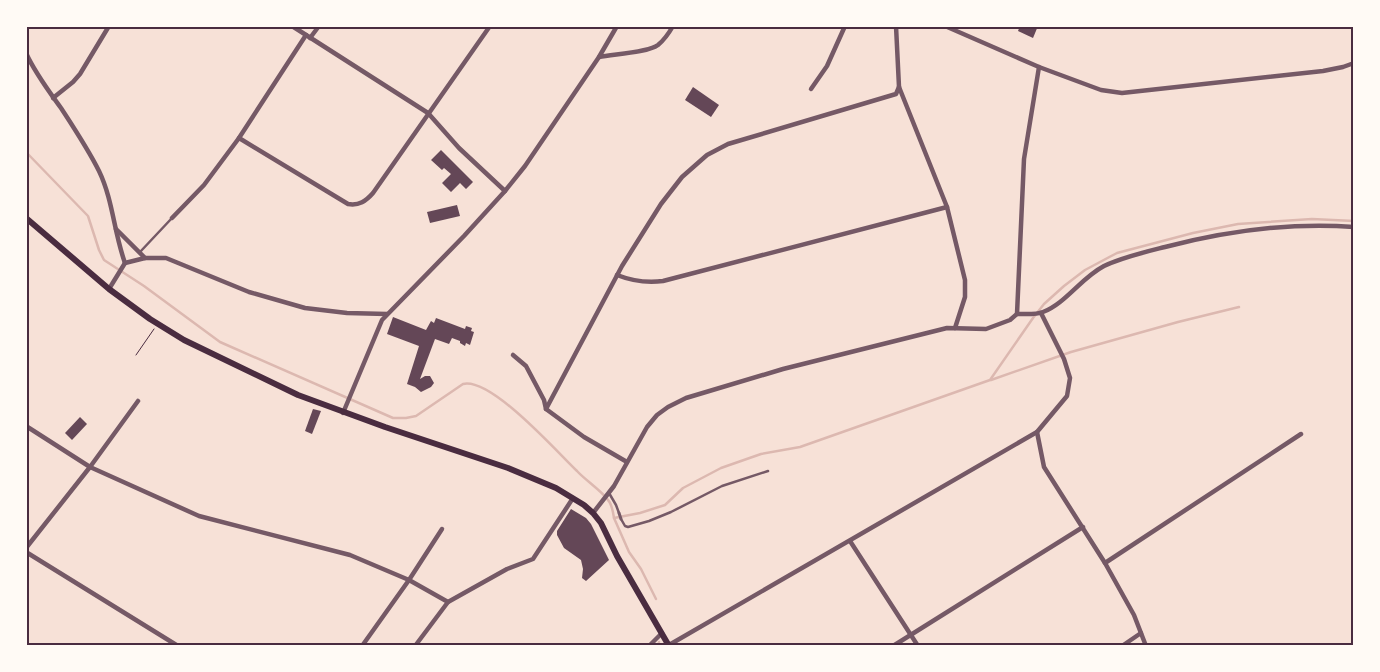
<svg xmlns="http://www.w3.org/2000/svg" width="1380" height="672" font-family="Mulish,sans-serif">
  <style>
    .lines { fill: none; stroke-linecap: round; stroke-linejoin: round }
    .stream { stroke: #dcb8b0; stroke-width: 2.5 }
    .building { fill: #644757 }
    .path { stroke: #4a2c40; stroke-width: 1 }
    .service { stroke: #755966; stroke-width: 2.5 }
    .pedestrian { stroke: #755966; stroke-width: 3 }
    .minor { stroke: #755966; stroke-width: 4.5 }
    .secondary { stroke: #4a2c40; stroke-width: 6 }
    .neatline { fill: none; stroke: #4a2c40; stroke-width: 2 }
  </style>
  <rect width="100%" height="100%" fill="#f7e1d7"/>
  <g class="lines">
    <!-- stream -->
    <g class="stream">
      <path d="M26,152L88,216L99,250L104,260L144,286L220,342L393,418H406L416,416L463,384C491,377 557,452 577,471C584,479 603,492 608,500C612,504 613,512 614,518L640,513L665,505L683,488L721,468L761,454L800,447L990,380L1033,318L1044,304L1064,286L1085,270L1117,253L1193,233L1238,224L1312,219L1354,221"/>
      <polyline points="991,380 1071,352 1178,322 1239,307"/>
      <polyline points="614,518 629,552 641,569 656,599"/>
      <polyline points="658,646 659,642"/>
    </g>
  </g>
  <!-- building -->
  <g class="building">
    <polygon points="1020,26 1038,26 1033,38 1018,31"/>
    <polygon points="693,87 719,105 711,117 685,100"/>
    <polygon points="441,150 473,182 466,189 460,183 451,192 442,183 451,174 444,168 442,170 431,160"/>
    <polygon points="457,205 460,216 430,223 427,212"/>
    <polygon points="393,317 426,330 431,321 434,323 436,318 465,329 466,326 472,328 471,331 474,332 470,345 466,343 465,346 460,343 460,341 452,338 449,344 435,339 420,379 425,376 430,376 434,383 431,387 421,392 415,387 407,384 419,346 387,334"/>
    <polygon points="313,409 321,411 312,434 305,431"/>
    <polygon points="80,417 87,424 72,440 65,433"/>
    <polygon points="571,509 586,518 591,524 609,560 586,581 582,578 583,569 581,560 564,548 557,535 557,531"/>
  </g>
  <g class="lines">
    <!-- path -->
    <polyline class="path" points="136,355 154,329"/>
    <!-- service -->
    <g class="service">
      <polyline points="140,252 172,218"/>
      <polyline points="609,493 616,505 619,513"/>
      <polyline points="621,519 625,526 628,527 649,521 671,512 722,486 768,471"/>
    </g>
    <!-- pedestrian -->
    <polyline class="pedestrian" points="619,513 621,519"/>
    <!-- minor -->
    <g class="minor">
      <polyline points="292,26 428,113 459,148 505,191"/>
      <polyline points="896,26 899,87 947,207 965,280 965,297 955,328"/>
      <polyline points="945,26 1039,67 1101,90 1122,93 1323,71 1343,67 1354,63"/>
      <polyline points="310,38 319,26"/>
      <path d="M26,53C35,73 48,90 61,108C74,128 88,149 99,171C113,200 114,233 125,263"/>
      <path d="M599,57C613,54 647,53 658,45C664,40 669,33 673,26"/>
      <polyline points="811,89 827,66 845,26"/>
      <polyline points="53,98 73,82 80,74 109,26"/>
      <path d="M239,138L348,204C359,206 366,201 373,193L490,26"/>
      <polyline points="172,218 204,185 239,138 306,35"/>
      <polyline points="116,229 145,258"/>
      <polyline points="125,263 145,258 166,258 249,292 305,308 347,313 387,314"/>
      <path d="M617,275C632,281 647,283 663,281L947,207"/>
      <polyline points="109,289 125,263"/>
      <polyline points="1017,314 1024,159 1039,67"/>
      <polyline points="513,355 526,366 544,400 546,409 584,437 627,462"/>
      <polyline points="546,409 622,266 661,204 682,177 707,155 728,144 896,94 899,87"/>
      <polyline points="343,413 382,320 464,236 505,191 525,166 599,57 617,26"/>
      <polyline points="26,426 90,467 199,516 350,555 409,580 448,602"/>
      <polyline points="1037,432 1044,467 1105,563 1134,615 1146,646"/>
      <path d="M593,513L614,486L647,427L657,415L668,407L686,398L783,369L947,328L986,329L1010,320L1017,314C1025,314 1036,315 1043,312C1066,303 1081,278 1104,266C1123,257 1145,252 1165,247C1227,231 1290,222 1354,227"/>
      <polyline points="850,541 918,646"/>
      <polyline points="26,548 90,467 138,401"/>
      <polyline points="26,552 178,646"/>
      <polyline points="1105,563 1301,434"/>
      <polyline points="669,645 1037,432 1067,396 1070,378 1064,359 1041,313"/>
      <polyline points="362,646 409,580 442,529"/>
      <polyline points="415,646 448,602 507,569 533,559 573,498"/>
      <polyline points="649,646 662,633"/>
      <polyline points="893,646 1083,527"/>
      <polyline points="1122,646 1141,633"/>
    </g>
    <!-- secondary -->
    <polyline class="secondary" points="26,218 109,289 150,319 184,340 298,395 385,427 508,468 556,488 584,505 593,513 601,523 617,556 669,646"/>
  </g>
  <!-- border -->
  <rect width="1380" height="672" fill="none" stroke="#fffaf5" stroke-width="55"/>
  <rect x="28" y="28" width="1324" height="616" class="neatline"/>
</svg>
